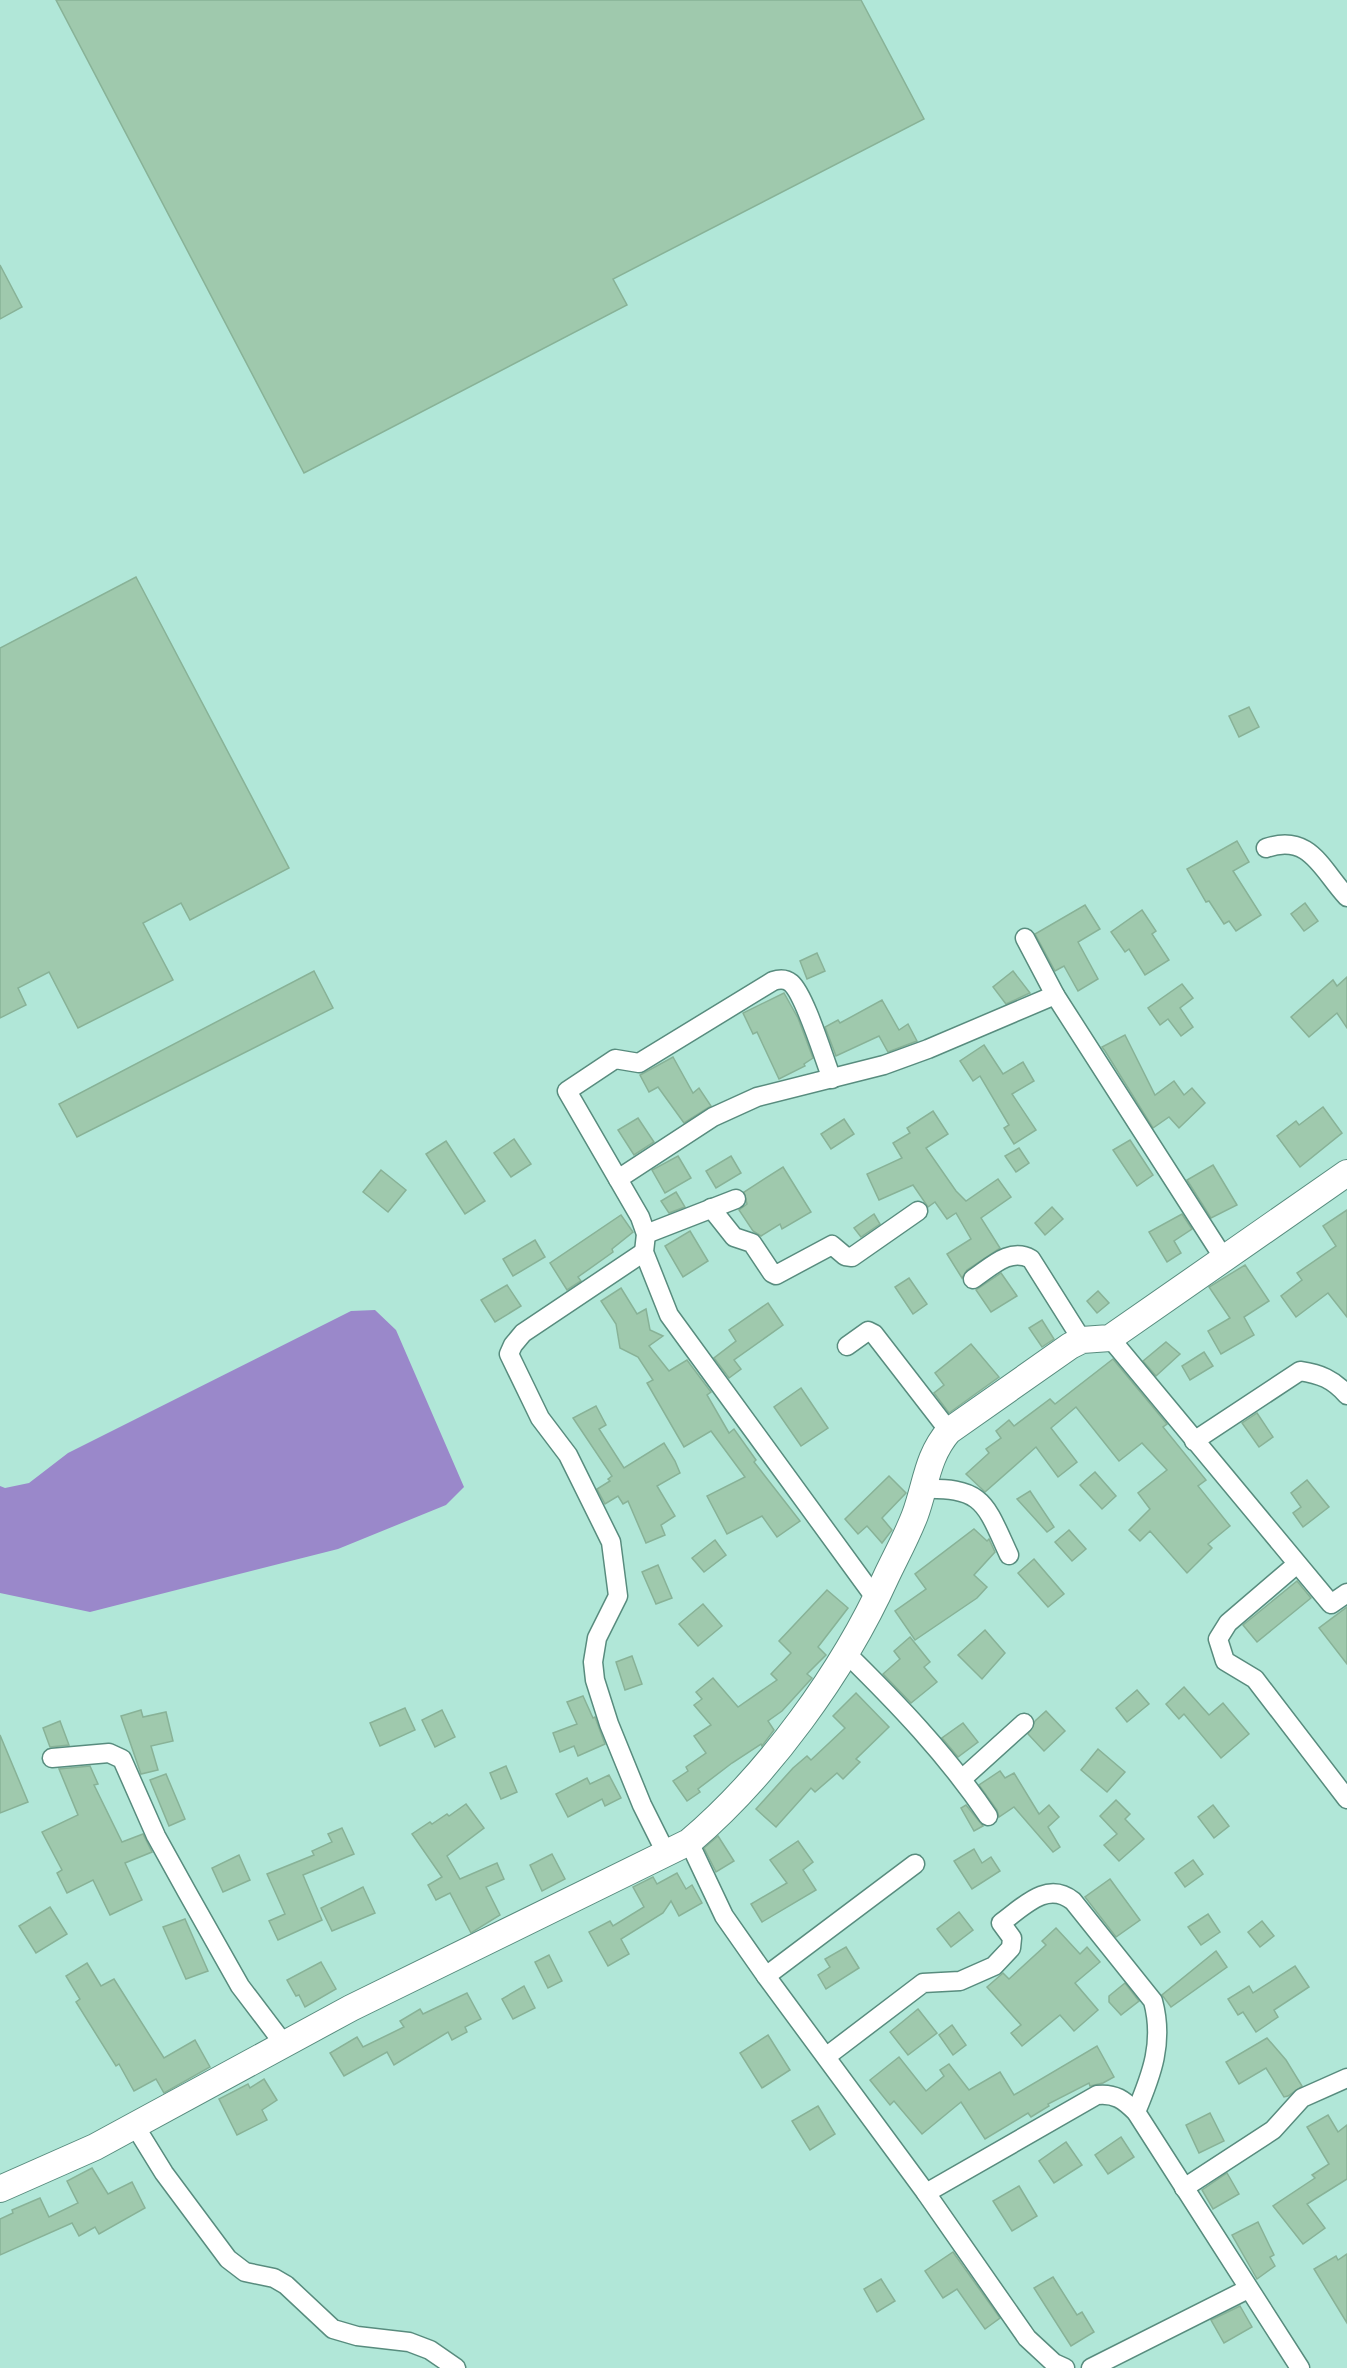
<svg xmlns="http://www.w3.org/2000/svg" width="1347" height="2368" font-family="'DM Sans',sans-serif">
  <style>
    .water { fill: #9a88ca }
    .building { fill: #9fc9ad; stroke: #88b297; stroke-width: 1.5 }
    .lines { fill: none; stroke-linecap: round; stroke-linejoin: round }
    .street-casing { stroke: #588c7e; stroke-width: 21 }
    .secondary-casing { stroke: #588c7e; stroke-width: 28 }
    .street { stroke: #fff; stroke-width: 18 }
    .secondary { stroke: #fff; stroke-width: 26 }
  </style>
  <rect width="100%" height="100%" fill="#b1e7d8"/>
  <!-- water -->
  <polygon class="water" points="375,1310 396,1330 464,1487 446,1505 338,1549 90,1612 0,1593 0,1486 5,1488 29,1483 68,1453 351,1311"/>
  <!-- building -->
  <g class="building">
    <polygon points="56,0 861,0 924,119 613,279 627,305 304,473"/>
    <polygon points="0,265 22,307 0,319"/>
    <polygon points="136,577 289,868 190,920 181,903 143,923 173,980 78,1028 49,972 18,988 26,1005 0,1018 0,648"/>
    <polygon points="1249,707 1259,727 1239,737 1229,716"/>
    <polygon points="1237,841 1249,862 1233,871 1261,915 1236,931 1229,921 1224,924 1209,901 1206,902 1187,869"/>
    <polygon points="1305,903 1318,921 1304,931 1291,914"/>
    <polygon points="1085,905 1100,929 1078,942 1098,979 1078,991 1064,966 1055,971 1035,934"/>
    <polygon points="1142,910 1156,931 1152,934 1169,960 1145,975 1129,949 1125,952 1111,932"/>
    <polygon points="817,953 825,971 807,979 800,961"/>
    <polygon points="314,971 333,1008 77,1137 59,1104"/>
    <polygon points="1013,971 1030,993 1006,1004 993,987"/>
    <polygon points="1347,977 1347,1028 1337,1013 1309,1037 1291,1017 1333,980 1337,986"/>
    <polygon points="1182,984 1193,998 1180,1008 1193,1027 1181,1036 1168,1019 1160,1025 1148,1008"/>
    <polygon points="784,993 798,1018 813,1058 804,1064 805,1066 779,1079 757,1032 753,1034 743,1013"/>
    <polygon points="882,1000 899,1030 908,1024 917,1041 888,1052 879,1036 836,1056 825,1027 838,1020 840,1023"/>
    <polygon points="1125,1035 1155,1095 1174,1081 1184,1095 1192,1088 1205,1103 1179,1128 1169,1117 1153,1128 1105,1051 1102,1047"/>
    <polygon points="984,1045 1003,1074 1023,1062 1034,1081 1012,1094 1036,1130 1014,1144 1004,1128 1009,1125 980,1076 973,1081 960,1061"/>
    <polygon points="673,1057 693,1093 699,1088 711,1106 684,1123 658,1087 649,1092 640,1075"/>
    <polygon points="1323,1107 1342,1133 1300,1167 1277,1136 1296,1121 1299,1125"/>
    <polygon points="933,1111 948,1134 926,1148 956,1191 966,1201 998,1179 1011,1197 981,1218 1000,1248 967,1270 962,1278 947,1254 971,1239 956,1213 947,1219 935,1202 928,1207 913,1185 879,1200 867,1174 902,1158 893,1143 910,1133 907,1128"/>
    <polygon points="638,1118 654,1142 634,1155 618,1130"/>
    <polygon points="844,1119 854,1134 831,1149 821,1134"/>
    <polygon points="514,1139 531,1164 511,1177 494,1153"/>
    <polygon points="1130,1140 1153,1175 1137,1186 1113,1150"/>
    <polygon points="446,1141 485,1201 465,1214 426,1154"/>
    <polygon points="1019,1148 1029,1163 1016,1172 1005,1156"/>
    <polygon points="678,1156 691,1178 665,1193 652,1170"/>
    <polygon points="731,1156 741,1173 716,1188 706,1171"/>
    <polygon points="1213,1165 1237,1205 1211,1218 1187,1180"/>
    <polygon points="783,1167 811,1212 782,1229 780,1224 761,1236 753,1231 739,1210 747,1204 744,1192"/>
    <polygon points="381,1170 406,1190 388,1212 363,1192"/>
    <polygon points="676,1192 685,1207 669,1213 661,1201"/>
    <polygon points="1052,1207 1063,1219 1045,1235 1035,1223"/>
    <polygon points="1347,1210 1347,1317 1328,1293 1296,1317 1281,1296 1302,1280 1297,1273 1336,1246 1323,1226"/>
    <polygon points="874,1214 880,1224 861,1237 854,1228"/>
    <polygon points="1182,1214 1192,1229 1174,1241 1181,1253 1167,1262 1149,1232"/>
    <polygon points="621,1215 633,1232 612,1249 613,1252 578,1277 581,1281 567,1290 550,1263"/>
    <polygon points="690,1231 708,1261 683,1277 665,1246"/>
    <polygon points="535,1240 545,1257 513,1276 503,1259"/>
    <polygon points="1245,1265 1269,1301 1244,1317 1254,1335 1221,1354 1208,1331 1230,1318 1209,1287"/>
    <polygon points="1001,1273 1017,1296 991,1312 976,1290"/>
    <polygon points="909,1278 927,1304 913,1314 895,1287"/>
    <polygon points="507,1285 521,1306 495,1322 481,1300"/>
    <polygon points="621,1288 637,1314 646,1309 650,1330 663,1336 649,1346 669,1371 687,1360 711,1392 707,1395 729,1433 734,1429 756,1460 754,1462 800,1521 777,1537 762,1516 727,1534 707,1496 745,1477 711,1431 684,1447 647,1383 653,1380 638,1357 620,1348 616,1324 601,1301"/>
    <polygon points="1098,1291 1109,1303 1097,1313 1087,1301"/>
    <polygon points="768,1303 783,1325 734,1360 741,1369 729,1378 714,1358 736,1341 729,1330"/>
    <polygon points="1042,1320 1054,1339 1042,1347 1029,1328"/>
    <polygon points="1166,1342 1180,1354 1156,1376 1143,1361"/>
    <polygon points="971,1344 999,1377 949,1413 934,1393 944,1385 935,1373"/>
    <polygon points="1204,1352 1213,1366 1190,1380 1182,1366"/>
    <polygon points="1113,1359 1167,1424 1163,1427 1206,1480 1198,1486 1230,1526 1208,1544 1212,1548 1187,1573 1150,1531 1140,1541 1129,1530 1150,1509 1138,1493 1167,1470 1142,1443 1119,1461 1076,1407 1051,1428 1077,1462 1058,1477 1036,1447 985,1492 966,1474 989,1453 986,1449 1001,1438 996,1431 1009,1420 1014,1426 1050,1399 1055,1404"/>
    <polygon points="801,1388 828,1428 801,1446 774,1407"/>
    <polygon points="596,1406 606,1425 599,1429 624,1468 664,1443 675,1461 680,1473 657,1486 675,1516 661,1525 665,1535 646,1543 628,1501 623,1504 618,1496 605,1504 597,1489 610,1481 608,1479 612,1476 573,1418"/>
    <polygon points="1257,1413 1273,1437 1259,1447 1242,1423"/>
    <polygon points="1095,1472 1116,1496 1102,1509 1080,1485"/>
    <polygon points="889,1476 906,1493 882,1518 892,1530 882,1543 867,1526 858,1534 845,1519"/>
    <polygon points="1307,1480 1329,1507 1303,1527 1293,1513 1301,1507 1291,1493"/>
    <polygon points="1030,1491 1054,1527 1047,1532 1017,1499"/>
    <polygon points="974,1529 987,1541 989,1539 995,1552 974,1575 987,1587 977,1598 915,1640 895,1611 926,1589 915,1574"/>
    <polygon points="1069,1530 1086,1549 1072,1561 1055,1542"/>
    <polygon points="715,1540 726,1555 704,1572 692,1558"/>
    <polygon points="1034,1559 1064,1594 1048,1607 1018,1573"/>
    <polygon points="658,1565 672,1598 656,1604 642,1572"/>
    <polygon points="1297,1581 1311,1598 1257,1642 1243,1625"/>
    <polygon points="827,1590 848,1608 818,1647 826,1655 807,1674 812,1678 782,1711 768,1721 774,1730 762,1746 761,1744 732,1763 698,1789 700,1792 687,1801 673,1781 688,1771 686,1767 706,1753 694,1736 711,1725 694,1705 702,1699 696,1692 713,1678 738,1707 777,1680 771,1674 791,1653 779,1641"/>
    <polygon points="703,1604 722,1626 698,1646 679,1624"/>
    <polygon points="1347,1607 1347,1664 1319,1628"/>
    <polygon points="985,1630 1005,1653 982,1679 958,1655"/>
    <polygon points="910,1637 930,1662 924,1667 937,1682 911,1703 883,1674 900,1659 894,1651"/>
    <polygon points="632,1656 642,1684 625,1690 616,1662"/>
    <polygon points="1184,1687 1209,1715 1223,1703 1249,1734 1221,1758 1184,1714 1179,1719 1166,1704"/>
    <polygon points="1137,1690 1149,1704 1127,1722 1116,1708"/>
    <polygon points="856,1693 889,1727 856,1759 860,1762 843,1779 837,1773 815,1792 811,1788 776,1827 756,1809 793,1768 807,1756 811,1760 845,1728 833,1716"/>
    <polygon points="583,1696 593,1718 595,1717 605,1744 578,1756 574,1746 560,1752 553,1733 577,1724 567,1702"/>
    <polygon points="405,1708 415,1730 380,1746 370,1723"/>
    <polygon points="141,1710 143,1717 166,1712 173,1741 151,1746 158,1770 141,1774 121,1716"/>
    <polygon points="442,1710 455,1737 435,1747 422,1720"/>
    <polygon points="1046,1711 1065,1731 1044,1751 1028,1734 1035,1721"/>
    <polygon points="60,1721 69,1745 50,1747 43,1728"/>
    <polygon points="963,1723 978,1742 958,1757 942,1738"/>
    <polygon points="0,1735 28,1802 0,1813"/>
    <polygon points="1098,1749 1125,1772 1107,1792 1081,1770"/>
    <polygon points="90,1766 98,1784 94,1785 122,1842 143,1834 152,1852 125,1863 142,1900 110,1915 93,1880 67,1893 57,1873 62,1870 42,1832 78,1815 59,1769"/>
    <polygon points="506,1766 517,1792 501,1799 490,1773"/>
    <polygon points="1000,1771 1005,1778 1014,1773 1039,1814 1049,1805 1059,1817 1048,1827 1060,1847 1053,1852 1014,1807 999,1817 997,1810 979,1785"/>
    <polygon points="166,1774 185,1819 169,1826 150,1780"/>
    <polygon points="609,1775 621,1798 605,1806 602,1799 568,1817 556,1794 587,1778 590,1784"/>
    <polygon points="1116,1800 1130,1814 1125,1819 1144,1839 1119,1861 1104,1845 1117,1834 1100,1816"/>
    <polygon points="466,1804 484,1828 447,1856 460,1879 497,1863 504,1879 486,1887 500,1915 471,1933 450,1893 436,1900 428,1885 442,1877 412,1834 430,1822 432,1824 447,1814 449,1816"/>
    <polygon points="966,1805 983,1826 974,1831 961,1808"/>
    <polygon points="1213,1805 1229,1826 1214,1838 1198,1817"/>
    <polygon points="342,1828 354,1854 303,1875 322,1920 278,1940 269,1921 285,1914 267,1874 314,1855 312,1851 332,1842 328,1834"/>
    <polygon points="718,1836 734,1861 716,1872 704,1848"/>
    <polygon points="798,1841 813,1862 803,1870 816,1890 762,1922 751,1904 787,1883 770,1860"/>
    <polygon points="974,1849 982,1863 991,1857 1000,1871 972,1889 954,1861"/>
    <polygon points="552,1854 565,1879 542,1891 530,1865"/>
    <polygon points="239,1855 250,1880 223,1892 212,1868"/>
    <polygon points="1193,1860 1203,1874 1185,1887 1175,1873"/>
    <polygon points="677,1873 686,1889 692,1885 702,1903 679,1916 671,1901 663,1913 621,1939 629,1954 608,1966 589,1932 610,1921 613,1926 644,1907 633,1887 653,1877 657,1884"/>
    <polygon points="1110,1879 1140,1920 1116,1937 1085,1897"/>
    <polygon points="363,1887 375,1913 332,1931 321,1908"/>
    <polygon points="50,1907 67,1934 36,1953 19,1926"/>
    <polygon points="959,1912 973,1930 951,1947 937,1929"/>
    <polygon points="1208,1914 1220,1932 1201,1945 1188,1927"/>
    <polygon points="185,1919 208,1971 186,1979 163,1927"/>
    <polygon points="1262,1921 1274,1936 1260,1947 1248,1932"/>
    <polygon points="1056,1928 1080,1954 1087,1947 1100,1962 1075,1983 1098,2010 1074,2031 1060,2015 1022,2046 1011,2033 1021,2025 987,1987 1003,1973 1009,1979 1046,1945 1042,1941"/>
    <polygon points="846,1947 859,1968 826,1989 818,1975 830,1967 825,1959"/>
    <polygon points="1216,1951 1227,1967 1171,2007 1162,1995"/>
    <polygon points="549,1955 562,1981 548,1988 535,1962"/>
    <polygon points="321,1962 336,1989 305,2007 299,1995 296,1996 287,1980"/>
    <polygon points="87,1963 101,1986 114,1979 164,2058 195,2040 210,2067 164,2093 156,2079 134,2091 119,2064 116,2066 76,2002 80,1999 66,1976"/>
    <polygon points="1295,1966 1309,1987 1274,2010 1278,2017 1256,2032 1243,2012 1238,2015 1228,1999 1249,1986 1253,1993"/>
    <polygon points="1125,1983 1139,2001 1121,2015 1109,2002 1109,1996"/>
    <polygon points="524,1986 535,2008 513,2019 502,1999"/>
    <polygon points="467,1993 481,2019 465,2027 467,2032 452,2040 448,2032 394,2065 387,2052 344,2076 330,2053 357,2037 363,2047 404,2027 400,2021 420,2009 423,2014"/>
    <polygon points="918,2009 937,2033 908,2055 890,2032"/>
    <polygon points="952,2025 966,2045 953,2055 939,2035"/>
    <polygon points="768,2035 790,2070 762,2088 740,2053"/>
    <polygon points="1267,2038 1286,2060 1302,2086 1288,2096 1284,2097 1266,2068 1239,2084 1226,2062"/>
    <polygon points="1097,2046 1114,2077 1103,2083 1090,2086 1089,2083 1048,2104 1049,2106 1031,2117 1028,2113 985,2139 961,2102 922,2134 894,2101 890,2105 870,2080 899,2057 926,2091 944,2076 940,2070 949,2064 969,2090 1000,2072 1014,2095"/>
    <polygon points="264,2079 277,2100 262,2110 267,2120 237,2135 219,2099 248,2084 250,2088"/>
    <polygon points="818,2106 835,2134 810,2150 792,2121"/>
    <polygon points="1210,2113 1224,2141 1199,2153 1186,2125"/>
    <polygon points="1328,2115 1338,2132 1347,2125 1347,2179 1307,2204 1325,2228 1303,2244 1273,2206 1315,2178 1312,2175 1329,2164 1307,2127"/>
    <polygon points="1121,2137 1134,2157 1108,2174 1095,2155"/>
    <polygon points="1066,2142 1082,2165 1054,2183 1039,2161"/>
    <polygon points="92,2168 108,2194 132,2182 145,2208 99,2234 95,2227 79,2236 72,2223 0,2255 0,2219 13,2213 12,2210 40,2198 49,2217 78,2203 67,2181"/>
    <polygon points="1227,2173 1239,2194 1213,2209 1202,2190"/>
    <polygon points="1019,2186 1037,2216 1012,2231 993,2201"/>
    <polygon points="1258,2222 1274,2255 1270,2257 1275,2266 1257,2279 1232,2235"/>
    <polygon points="953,2252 1000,2318 985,2329 957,2289 943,2298 925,2271"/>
    <polygon points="1347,2254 1347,2323 1314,2269 1336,2256 1338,2260"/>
    <polygon points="1053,2277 1077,2315 1082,2312 1094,2332 1071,2346 1034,2288"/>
    <polygon points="881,2279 895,2301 877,2312 864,2289"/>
    <polygon points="1240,2306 1252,2327 1224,2343 1211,2320"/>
  </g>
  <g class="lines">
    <!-- street casing -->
    <g class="street-casing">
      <g id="street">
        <path d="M1266,848C1310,833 1321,869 1347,897"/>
        <polyline points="1025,938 1055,995"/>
        <path d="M832,1079C824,1059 805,995 791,983C785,978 779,979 773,981L639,1063L615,1059L567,1091L640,1217L646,1234L644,1252L669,1315L876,1599"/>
        <polyline points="618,1179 713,1117 757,1097 884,1065 928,1049 1055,995 1223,1257"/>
        <polyline points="711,1208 734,1237 752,1243 772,1273 776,1275 832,1245 845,1256 852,1257 918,1211"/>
        <polyline points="646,1234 736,1199"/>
        <polyline points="644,1252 523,1333 513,1345 509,1354 540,1418 568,1455 611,1542 618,1596 597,1638 593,1662 595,1680 609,1724 642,1805 666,1853"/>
        <path d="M973,1279C991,1267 1010,1247 1031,1259L1082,1340"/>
        <polyline points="1110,1338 1331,1604 1347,1593"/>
        <polyline points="847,1346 868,1331 874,1334 949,1431"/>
        <path d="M1194,1441L1300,1371C1320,1374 1333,1379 1347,1395"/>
        <path d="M921,1489C984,1487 985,1503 1009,1555"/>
        <polyline points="1297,1564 1228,1623 1218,1639 1225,1661 1255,1679 1347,1799"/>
        <path d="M845,1652C897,1703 947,1755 988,1816"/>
        <polyline points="52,1758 109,1753 122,1759 156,1836 187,1892 240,1986 284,2044"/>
        <polyline points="962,1779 1024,1723"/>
        <polyline points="689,1842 724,1916 766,1976 926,2193 1027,2338 1054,2363 1065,2368"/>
        <polyline points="766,1976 915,1864"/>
        <path d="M827,2056L923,1983L960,1981L994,1966L1011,1948L1012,1938L1001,1923C1023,1907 1047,1880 1073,1901L1153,2001C1164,2042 1152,2074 1136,2112"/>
        <polyline points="135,2126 164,2173 228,2259 245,2272 274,2278 286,2285 333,2329 357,2336 409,2342 430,2350 456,2368"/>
        <polyline points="1184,2188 1273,2130 1302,2098 1347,2078"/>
        <path d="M926,2193L1097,2095C1115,2093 1124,2100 1136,2112L1300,2368"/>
        <polyline points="1091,2368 1248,2289"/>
      </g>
    </g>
    <!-- secondary casing -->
    <g class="secondary-casing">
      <path id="secondary" d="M0,2189L95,2147L351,2008L689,1842C768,1775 843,1672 886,1577C896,1556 907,1536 915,1515C926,1485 927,1456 949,1431L1070,1346L1082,1340L1110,1338L1347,1173"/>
    </g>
    <!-- street -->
    <use href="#street" class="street"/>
    <!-- secondary -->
    <use href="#secondary" class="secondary"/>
  </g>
</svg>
